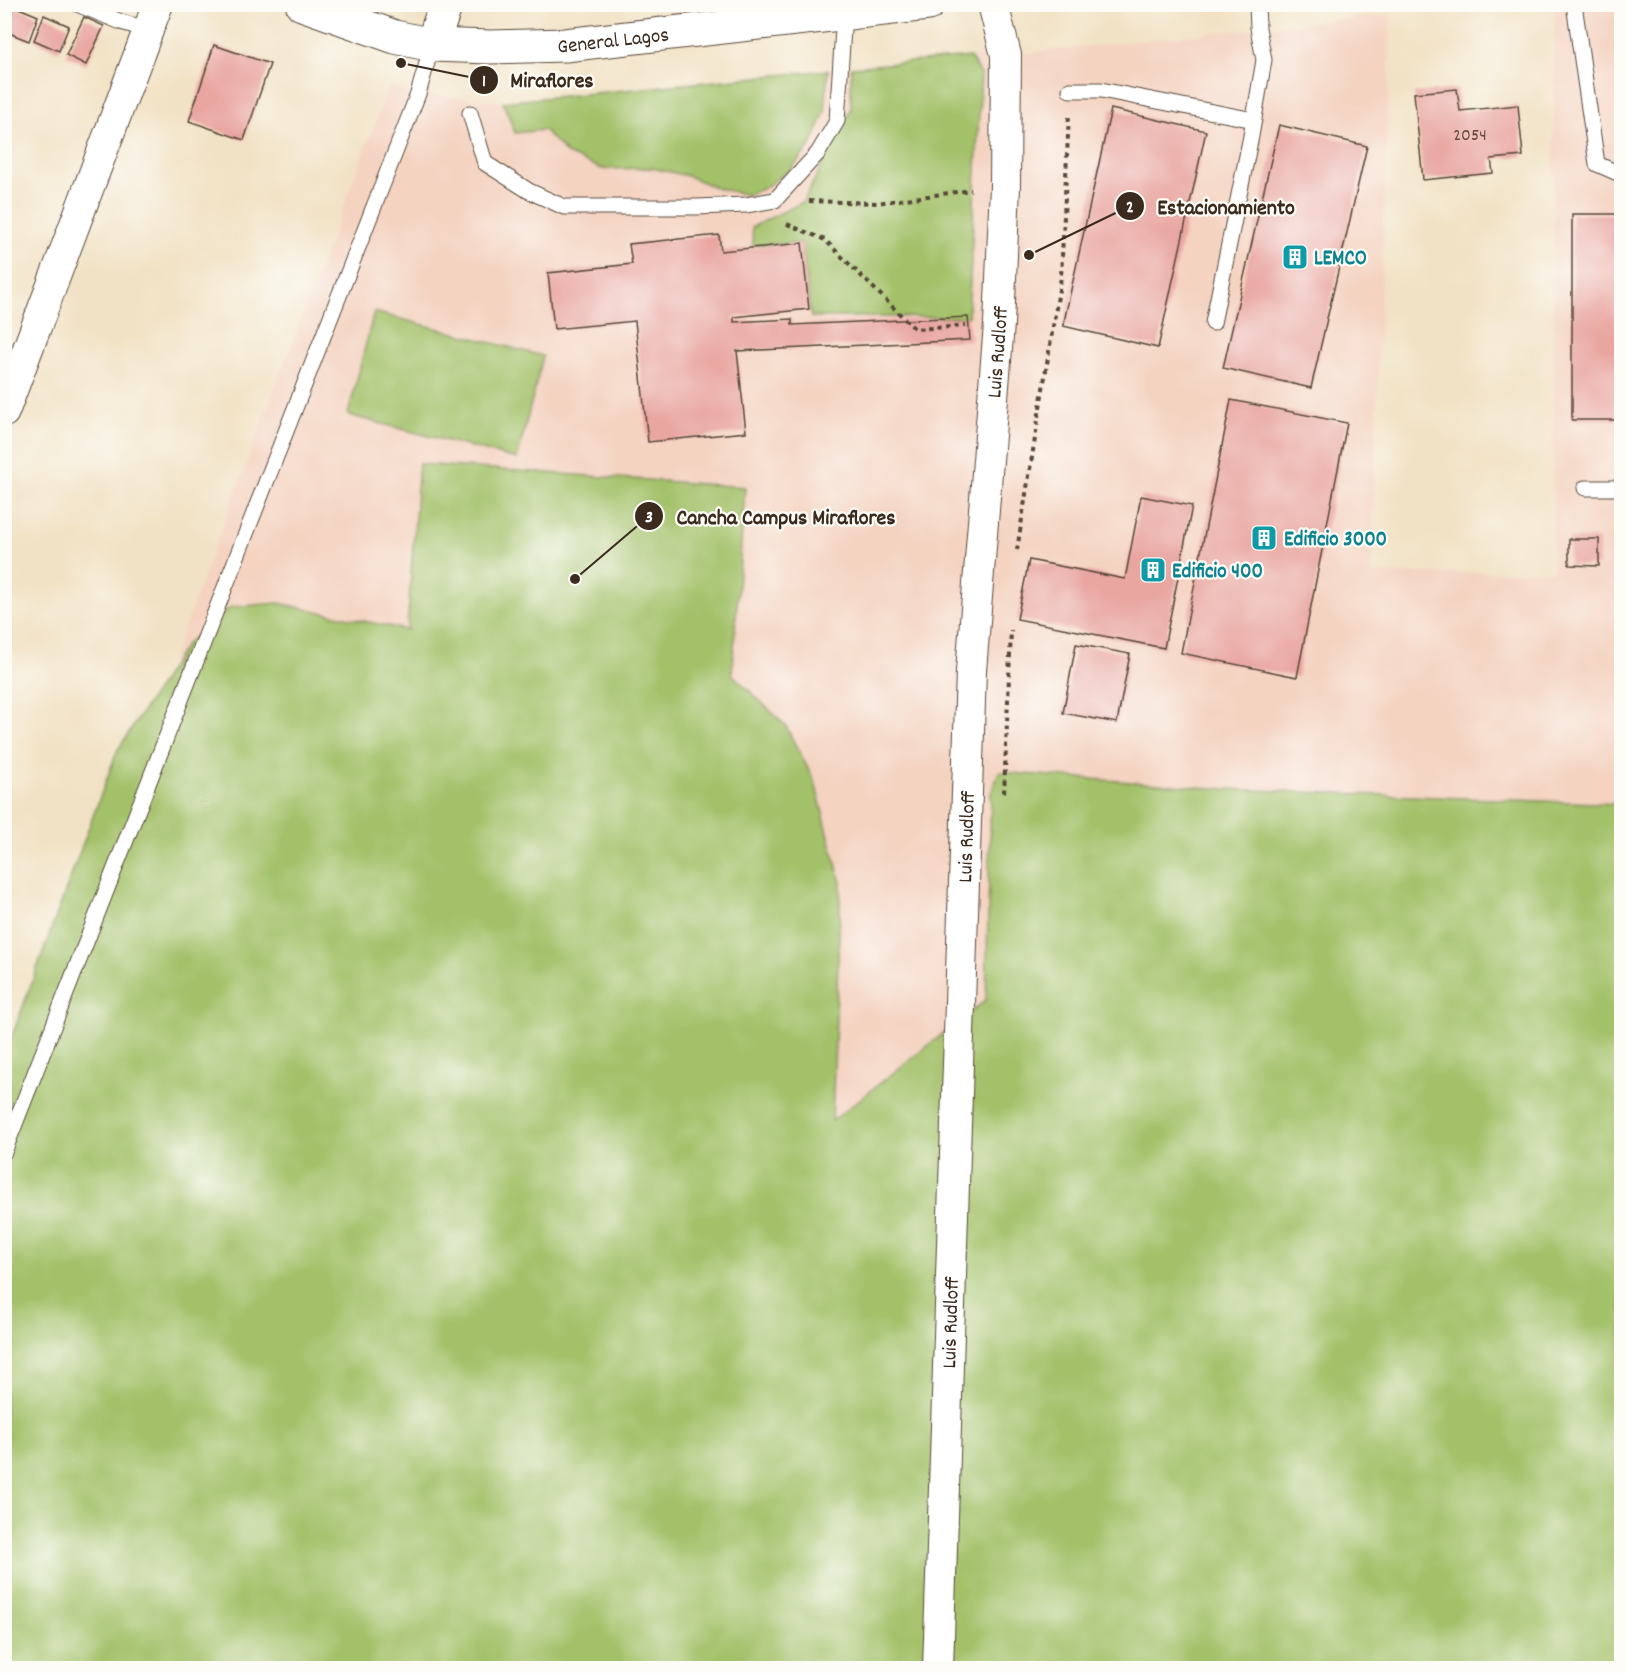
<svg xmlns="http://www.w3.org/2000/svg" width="1626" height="1673" font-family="Dekko,sans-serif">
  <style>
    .built { fill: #f4d3c1 }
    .green { fill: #a3c169; stroke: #6f7644; stroke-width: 1.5 }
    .building { fill: #e9a5a0 }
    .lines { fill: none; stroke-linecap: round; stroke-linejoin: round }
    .service-casing { stroke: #564637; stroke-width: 17 }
    .minor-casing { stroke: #564637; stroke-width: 32 }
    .secondary-casing { stroke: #564637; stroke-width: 35 }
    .path { stroke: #564637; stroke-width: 4; stroke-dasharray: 4.5 4.5; stroke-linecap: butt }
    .service { stroke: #fff; stroke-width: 15 }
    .minor { stroke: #fff; stroke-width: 30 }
    .secondary { stroke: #fff; stroke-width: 33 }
    .labels { text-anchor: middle; stroke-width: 4.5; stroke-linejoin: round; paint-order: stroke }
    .number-label { font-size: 18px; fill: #66493e }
    .street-label { font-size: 21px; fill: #3b2a1e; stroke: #fdfcf7 }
    .culture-label { font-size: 21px; font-weight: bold; fill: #0d838f; stroke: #fdfcf7; text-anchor: start }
    .leader { fill: none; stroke: #3b2a1e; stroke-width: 2 }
    .callout-dot { fill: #3b2a1e; stroke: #fdfcf7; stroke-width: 2 }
    .mark-label { font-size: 18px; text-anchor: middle; font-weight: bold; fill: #fff }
    .callout-label { font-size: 22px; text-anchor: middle; font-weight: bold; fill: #3b2a1e; stroke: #fdfcf7; stroke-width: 4.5; stroke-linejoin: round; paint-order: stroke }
  </style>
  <rect width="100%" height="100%" fill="#fdfcf7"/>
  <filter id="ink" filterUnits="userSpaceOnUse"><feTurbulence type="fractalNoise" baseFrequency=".0167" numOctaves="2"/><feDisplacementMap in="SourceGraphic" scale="12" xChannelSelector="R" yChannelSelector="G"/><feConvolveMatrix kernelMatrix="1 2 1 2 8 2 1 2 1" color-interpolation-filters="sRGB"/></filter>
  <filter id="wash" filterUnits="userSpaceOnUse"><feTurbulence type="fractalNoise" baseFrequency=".008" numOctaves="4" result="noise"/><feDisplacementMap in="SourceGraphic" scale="24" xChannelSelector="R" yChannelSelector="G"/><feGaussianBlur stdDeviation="1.35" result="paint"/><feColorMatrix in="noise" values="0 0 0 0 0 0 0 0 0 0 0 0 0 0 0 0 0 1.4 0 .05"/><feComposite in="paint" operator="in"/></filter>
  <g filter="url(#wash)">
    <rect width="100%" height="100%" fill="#f2e2c5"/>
    <!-- built -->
    <polygon class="built" points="1554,5 1621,5 1621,1668 5,1668 4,1105 389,86 418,94 503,102 924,60 1006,55 1391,14 1371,574 1553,571"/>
    <!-- green -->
    <g class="green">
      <polygon points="970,57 981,76 968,317 811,317 802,243 753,245 752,227 803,202 851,109 851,67"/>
      <polygon points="828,70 825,112 811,145 791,169 764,188 747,195 717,188 688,176 652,168 602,169 567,154 544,130 515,133 503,102"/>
      <polygon points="374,312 543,356 517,459 348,415"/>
      <polygon points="419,464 745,487 732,674 785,725 815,782 841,883 832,1121 986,1000 991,793 999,772 1225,789 1621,804 1621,1668 5,1668 4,1058 117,751 187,643 231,607 278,603 407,630"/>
    </g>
    <g id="blocks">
      <!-- building -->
      <g class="building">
        <polygon points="14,6 38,16 29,41 4,31"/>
        <polygon points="44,15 69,26 59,51 34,40"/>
        <polygon points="84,17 104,26 86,65 66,55"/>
        <polygon points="214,45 270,64 244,140 189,121"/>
        <polygon points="1457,89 1460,111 1518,105 1523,156 1491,159 1493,173 1423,180 1414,93"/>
        <polygon points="1111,109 1206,131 1158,348 1063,326"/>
        <polygon points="1279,125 1367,146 1311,388 1223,368"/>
        <rect x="1572" y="214" width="50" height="206"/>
        <polygon points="719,235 721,251 802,243 809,309 734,317 734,322 792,319 792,325 968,317 970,340 737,351 746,432 648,442 635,321 554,329 548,273 632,264 629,244"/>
        <polygon points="1231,400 1347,423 1297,677 1181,653"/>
        <polygon points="1141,496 1192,506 1164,648 1017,619 1029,560 1125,579"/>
        <polygon points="1569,539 1599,539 1599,566 1569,565"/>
        <polygon points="1076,644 1130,654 1117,723 1063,713"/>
      </g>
    </g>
  </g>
  <g filter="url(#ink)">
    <use href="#blocks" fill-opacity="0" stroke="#564637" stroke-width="1.5"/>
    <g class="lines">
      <!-- service casing -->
      <g class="service-casing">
        <g id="service">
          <polyline points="77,4 121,22 149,30"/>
          <polyline points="1574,4 1597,164 1622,175"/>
          <polyline points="1070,90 1101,90 1254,120"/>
          <polyline points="470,113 485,163 529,191 564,207 697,207 746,205 775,200 818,153 837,121 844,13"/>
          <polyline points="1213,323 1251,136 1264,60 1258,28 1257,4"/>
          <polyline points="1585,488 1622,488"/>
          <polyline points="4,1152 418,94 432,45"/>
        </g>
      </g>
      <!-- minor casing -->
      <g class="minor-casing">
        <g id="minor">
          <polyline points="4,412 158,4"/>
          <path id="s1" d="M938,1668L971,671L999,324L1005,186L1006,55L993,4"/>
        </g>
      </g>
      <!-- secondary casing -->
      <g class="secondary-casing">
        <g id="secondary">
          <path id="s2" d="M302,4L395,37L432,45L490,47L565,45L928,4"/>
          <polyline points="432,45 446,4"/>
        </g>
      </g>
      <!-- path -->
      <g class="path">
        <polyline points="809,201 877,203 971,190"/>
        <polyline points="787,224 825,240 915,329 965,326"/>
        <polyline points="1017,550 1061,277 1069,115"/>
        <polyline points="1004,793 1011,630"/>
      </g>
      <!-- service -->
      <use href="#service" class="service"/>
      <!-- minor -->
      <use href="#minor" class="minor"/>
      <!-- secondary -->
      <use href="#secondary" class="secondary"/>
    </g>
  </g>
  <!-- icons -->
  <defs>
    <g id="building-square" transform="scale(1.35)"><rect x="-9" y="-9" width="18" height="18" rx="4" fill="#0f9aa8" stroke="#fdfcf7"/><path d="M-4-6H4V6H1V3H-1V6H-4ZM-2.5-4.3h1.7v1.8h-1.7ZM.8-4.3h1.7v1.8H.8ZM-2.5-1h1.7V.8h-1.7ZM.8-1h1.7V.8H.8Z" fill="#fff"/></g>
  </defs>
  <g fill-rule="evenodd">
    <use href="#building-square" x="1295" y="257"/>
    <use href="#building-square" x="1264" y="538"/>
    <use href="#building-square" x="1153" y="570"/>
  </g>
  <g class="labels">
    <!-- number labels -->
    <g class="number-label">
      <text x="1470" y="140">2054</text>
    </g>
    <!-- street labels -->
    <g class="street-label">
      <text dy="7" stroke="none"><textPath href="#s2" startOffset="318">General Lagos</textPath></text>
      <text dy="7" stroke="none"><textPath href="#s1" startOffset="1318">Luis Rudloff</textPath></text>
      <text dy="7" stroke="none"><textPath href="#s1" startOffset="832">Luis Rudloff</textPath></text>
      <text dy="7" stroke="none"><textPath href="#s1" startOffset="346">Luis Rudloff</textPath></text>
    </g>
    <!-- culture labels -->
    <g class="culture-label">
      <text x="1314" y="264">LEMCO</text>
      <text x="1284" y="545">Edificio 3000</text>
      <text x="1172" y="577">Edificio 400</text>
    </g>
  </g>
  <!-- callouts -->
  <path class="leader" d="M401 63L484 80M1029 255L1130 206M575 579L649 516"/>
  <g class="callout-dot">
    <circle cx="401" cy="63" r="6"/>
    <circle cx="1029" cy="255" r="6"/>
    <circle cx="575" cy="579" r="6"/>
    <circle cx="484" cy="80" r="15"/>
    <circle cx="1130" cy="206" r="15"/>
    <circle cx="649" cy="516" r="15"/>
  </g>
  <g class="mark-label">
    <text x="484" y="86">1</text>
    <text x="1130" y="212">2</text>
    <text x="649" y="522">3</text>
  </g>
  <g class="callout-label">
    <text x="552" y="87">Miraflores</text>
    <text x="1226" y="214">Estacionamiento</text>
    <text x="786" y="524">Cancha Campus Miraflores</text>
  </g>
  <!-- margin -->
  <rect width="1626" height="1673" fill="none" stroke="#fdfcf7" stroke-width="24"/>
</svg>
